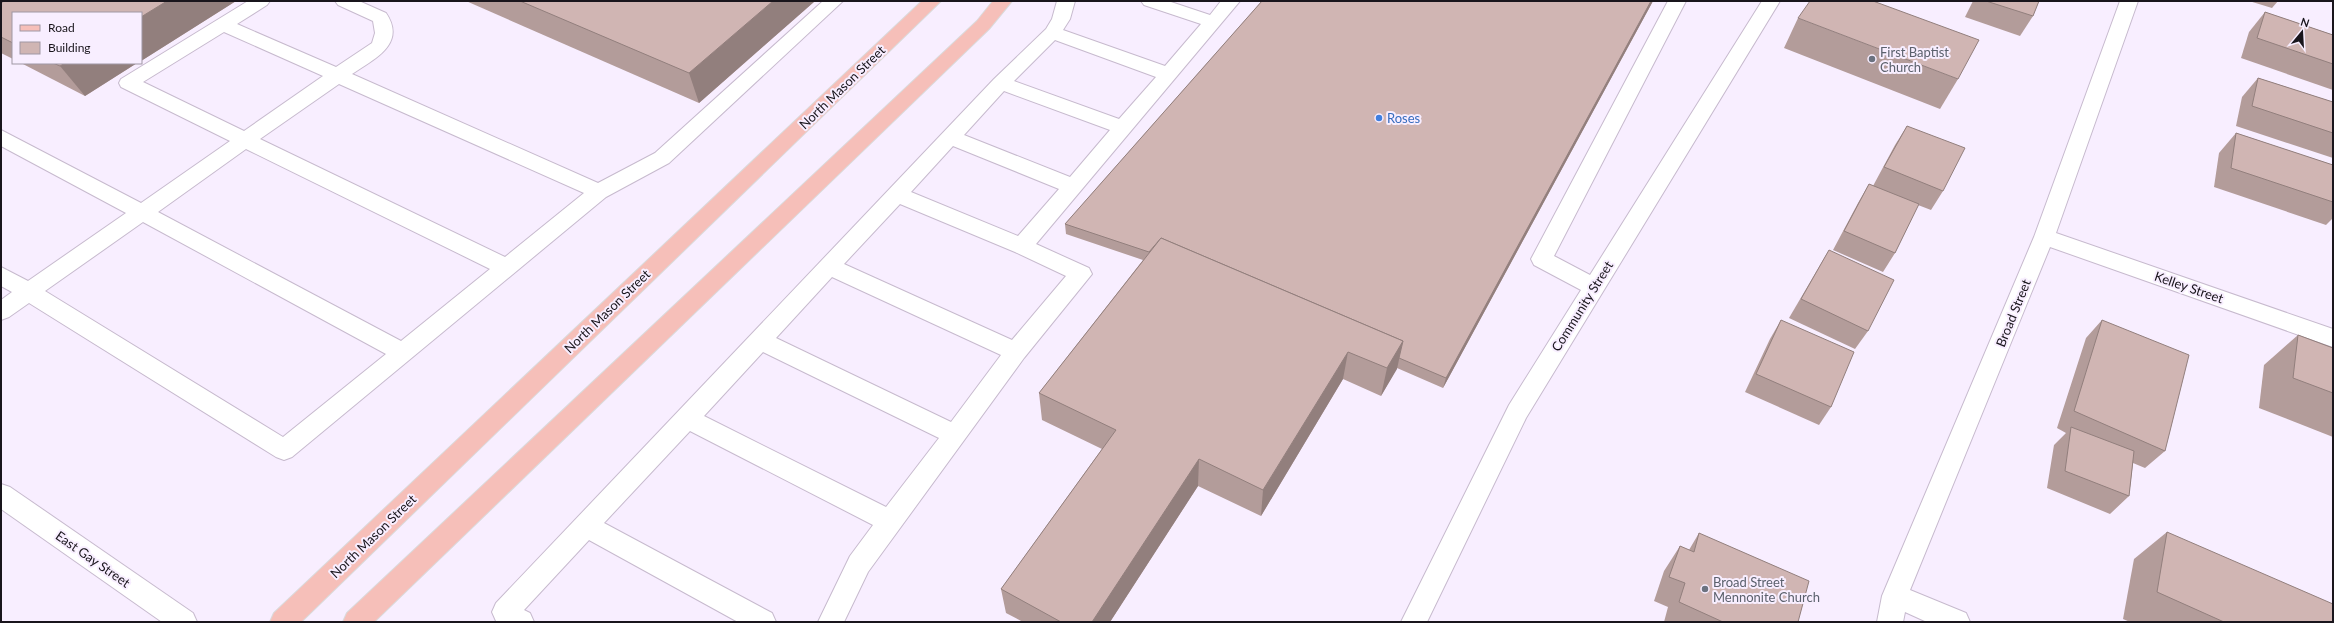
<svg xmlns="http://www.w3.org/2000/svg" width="2334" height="623" font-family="Lato,sans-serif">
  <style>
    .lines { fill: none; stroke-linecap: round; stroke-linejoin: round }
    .minor-casing { stroke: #c7bace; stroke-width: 2 }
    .major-casing { stroke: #dadadb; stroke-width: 2 }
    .minor { fill: #fff; fill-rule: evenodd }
    .major { fill: #f6bfb9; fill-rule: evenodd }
    .wall { fill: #b39c9a }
    .shaded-wall { fill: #927f7d }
    .building { fill: #d0b5b3; stroke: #927f7d }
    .worship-dot { fill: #6b7280; stroke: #f8eeff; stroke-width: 1.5 }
    .shop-dot { fill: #3f7fe0; stroke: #f8eeff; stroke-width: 1.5 }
    .labels { text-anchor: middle; stroke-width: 4; stroke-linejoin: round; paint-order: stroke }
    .worship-label { font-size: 13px; fill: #5b616d; stroke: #f8eeff; text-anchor: start }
    .street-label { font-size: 13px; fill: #19151c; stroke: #f8eeff }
    .shop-label { font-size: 13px; fill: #366cbe; stroke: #f8eeff; text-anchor: start }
  </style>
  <rect width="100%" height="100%" fill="#f8eeff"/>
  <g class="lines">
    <!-- minor casing -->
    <g class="minor-casing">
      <g id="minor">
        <path d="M248,1H270L267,5L237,24L336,67L372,43L375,33L373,21L338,5L335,1H359L386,13C407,44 374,59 352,74L598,183L655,153L823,1H843L669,163L606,197L292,457L284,460L276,457L29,303L9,317L1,320V300L12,292L1,286V267L28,281L126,213L1,146V130L141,203L230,141L121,87L119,83L121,79ZM224,32L323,76L244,131L143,82ZM339,84L584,193L505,257L260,139ZM246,149L490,269L401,341L158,212ZM143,222L386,354L283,437L45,291Z"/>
        <path d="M1057,1H1075L1070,19L1063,30L1165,66L1201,24L1144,5L1141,1H1168L1210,15L1221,1H1240L1036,244L1089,268L1092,274L1024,358L868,572L844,622H818L850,556L873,525L690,431L604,523L772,613L776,622H738L589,540L524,610L530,613L534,622L496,621L492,612L496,603L994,79L1046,29L1052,19ZM1055,40L1156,77L1119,119L1014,81ZM1004,91L1110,130L1070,177L964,135ZM953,146L1059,189L1018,236L911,192ZM900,204L1015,252L1066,276L1012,340L844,264ZM832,277L1001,355L951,422L776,338ZM763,352L939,438L886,507L704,416Z"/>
        <polygon points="1668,1 1686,1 1554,256 1590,275 1762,1 1780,1 1526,418 1427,622 1401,622 1509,405 1581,290 1534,265 1531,259"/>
        <polygon points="2120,1 2138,1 2056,233 2333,329 2333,347 2050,247 1910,590 1966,613 1970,622 1927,622 1905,612 1903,622 1877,622 1882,596 2034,237"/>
        <polygon points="1,484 10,487 193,613 197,622 162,622 1,509"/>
      </g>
    </g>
    <!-- major casing -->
    <g class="major-casing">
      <g id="major">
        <polygon points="922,1 941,1 301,622 270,622 274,613"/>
        <polygon points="993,1 1012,1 989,29 374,622 343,622 347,613 977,21"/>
      </g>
    </g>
    <!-- minor -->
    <use href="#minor" class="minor"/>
    <!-- major -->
    <use href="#major" class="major"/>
  </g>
  <!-- wall -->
  <g class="wall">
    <polygon points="236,1 141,61 141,13 13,13 13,59 1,53 1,3"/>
    <polygon points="466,1 815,1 699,103"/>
    <polygon points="1262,1 1653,1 1443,388 1397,368 1381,396 1343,379 1261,516 1198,486 1110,622 1023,622 1006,613 1001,589 1102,449 1042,420 1039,393 1143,260 1066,234 1065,224"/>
    <polygon points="1973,1 2039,1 2033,16 2020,36 1965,17"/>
    <polygon points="2249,1 2278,1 2272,8"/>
    <polygon points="2265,12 2333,35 2333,90 2241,58 2249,32"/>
    <polygon points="1798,18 1958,79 1940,109 1784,48"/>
    <polygon points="21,63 137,63 85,96"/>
    <polygon points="2258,78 2333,102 2333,158 2236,126 2242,97"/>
    <polygon points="1907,126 1943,191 1931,210 1918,205 1895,253 1883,272 1833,250 1858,203 1869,184 1873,186 1895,145"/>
    <polygon points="2236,133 2333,165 2333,218 2326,225 2214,187 2219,153"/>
    <polygon points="1829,250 1868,331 1855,349 1789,318"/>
    <polygon points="1781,320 1831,407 1819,425 1745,392 1770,339"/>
    <polygon points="2102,320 2165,451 2145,468 2133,463 2129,496 2110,514 2047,488 2054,445 2066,433 2057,428 2086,338"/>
    <polygon points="2298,335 2333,348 2333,437 2259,408 2264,365"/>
    <polygon points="2167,532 2333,622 2130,622 2123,619 2134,559"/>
    <polygon points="1699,533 1798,622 1664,622 1668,607 1654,601 1664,571 1680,546 1689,550"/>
  </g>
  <!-- shaded-wall -->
  <g class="shaded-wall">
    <polygon points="167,1 236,1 141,61 141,17"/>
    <polygon points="773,1 815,1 699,103 689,73"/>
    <polygon points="1651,1 1653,1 1443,388 1446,378"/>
    <polygon points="65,63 137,63 85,96 60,66"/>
    <polygon points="1403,341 1397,369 1381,396 1387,368"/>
    <polygon points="1348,352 1343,379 1261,516 1263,490"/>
    <polygon points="1199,459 1198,486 1110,622 1092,622"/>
  </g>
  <!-- building -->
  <g class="building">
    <polygon points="4,1 167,1 141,17 141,13 13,13 13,43 1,37 1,3"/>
    <polygon points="520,1 773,1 689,73"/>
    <polygon points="1262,1 1651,1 1446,378 1399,358 1403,341 1161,238 1149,252 1065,224"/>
    <polygon points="1810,1 1873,1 1979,40 1958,79 1798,18"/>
    <polygon points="1986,1 2039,1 2033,16"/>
    <polygon points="2265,12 2333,35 2333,64 2257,38"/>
    <polygon points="53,63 65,63 60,66"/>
    <polygon points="2258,78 2333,102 2333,133 2252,106"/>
    <polygon points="1907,126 1965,148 1943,191 1884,167"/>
    <polygon points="2236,133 2333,165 2333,202 2231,168"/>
    <polygon points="1869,184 1919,204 1895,253 1844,231"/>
    <polygon points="1161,238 1403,341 1387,368 1348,352 1263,490 1199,459 1092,622 1061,622 1001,589 1116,430 1039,393"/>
    <polygon points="1829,250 1894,280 1868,331 1801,299"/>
    <polygon points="1781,320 1854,352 1831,407 1756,374"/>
    <polygon points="2102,320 2189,355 2165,451 2074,411"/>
    <polygon points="2298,335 2333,348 2333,393 2293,378"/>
    <polygon points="2071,427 2134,451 2129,496 2065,471"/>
    <polygon points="2167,532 2333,604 2333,622 2224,622 2157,592"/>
    <polygon points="1699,533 1809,581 1798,622 1723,622 1679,602 1685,583 1669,577 1680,546 1694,552"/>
  </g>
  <!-- markers -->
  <g class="worship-dot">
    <circle cx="1872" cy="59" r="4"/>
    <circle cx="1705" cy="589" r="4"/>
  </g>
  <circle class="shop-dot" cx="1379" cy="118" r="4"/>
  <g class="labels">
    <!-- worship labels -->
    <g class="worship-label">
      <text x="1880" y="57">First Baptist<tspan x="1880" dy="15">Church</tspan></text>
      <text x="1713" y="587">Broad Street<tspan x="1713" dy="15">Mennonite Church</tspan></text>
    </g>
    <!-- street labels -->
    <g class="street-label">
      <text transform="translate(842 87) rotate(-44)" y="5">North Mason Street</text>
      <text transform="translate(2189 287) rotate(19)" y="5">Kelley Street</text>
      <text transform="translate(1582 306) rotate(-58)" y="5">Community Street</text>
      <text transform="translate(607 311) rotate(-44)" y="5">North Mason Street</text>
      <text transform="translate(2013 313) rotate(-68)" y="5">Broad Street</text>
      <text transform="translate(373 536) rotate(-44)" y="5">North Mason Street</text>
      <text transform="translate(93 559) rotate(35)" y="5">East Gay Street</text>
    </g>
    <!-- shop labels -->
    <g class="shop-label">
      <text x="1387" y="123">Roses</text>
    </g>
  </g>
  <!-- border -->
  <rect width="2334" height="623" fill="none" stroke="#19151c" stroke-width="4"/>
  <!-- legend -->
  <rect x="12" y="12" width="130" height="52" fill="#f8eeff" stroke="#9f97a4"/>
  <rect x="20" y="25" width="20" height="6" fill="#f6bfb9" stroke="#9f97a4"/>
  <text x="48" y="32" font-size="12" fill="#19151c">Road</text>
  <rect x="20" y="42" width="20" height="12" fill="#d0b5b3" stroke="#9f97a4"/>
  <text x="48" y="52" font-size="12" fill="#19151c">Building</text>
  <!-- north arrow -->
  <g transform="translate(2302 32) rotate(18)" stroke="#f8eeff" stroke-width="3" paint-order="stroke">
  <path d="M0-3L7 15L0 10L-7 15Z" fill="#19151c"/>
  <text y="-6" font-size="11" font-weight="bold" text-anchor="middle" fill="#19151c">N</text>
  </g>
</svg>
